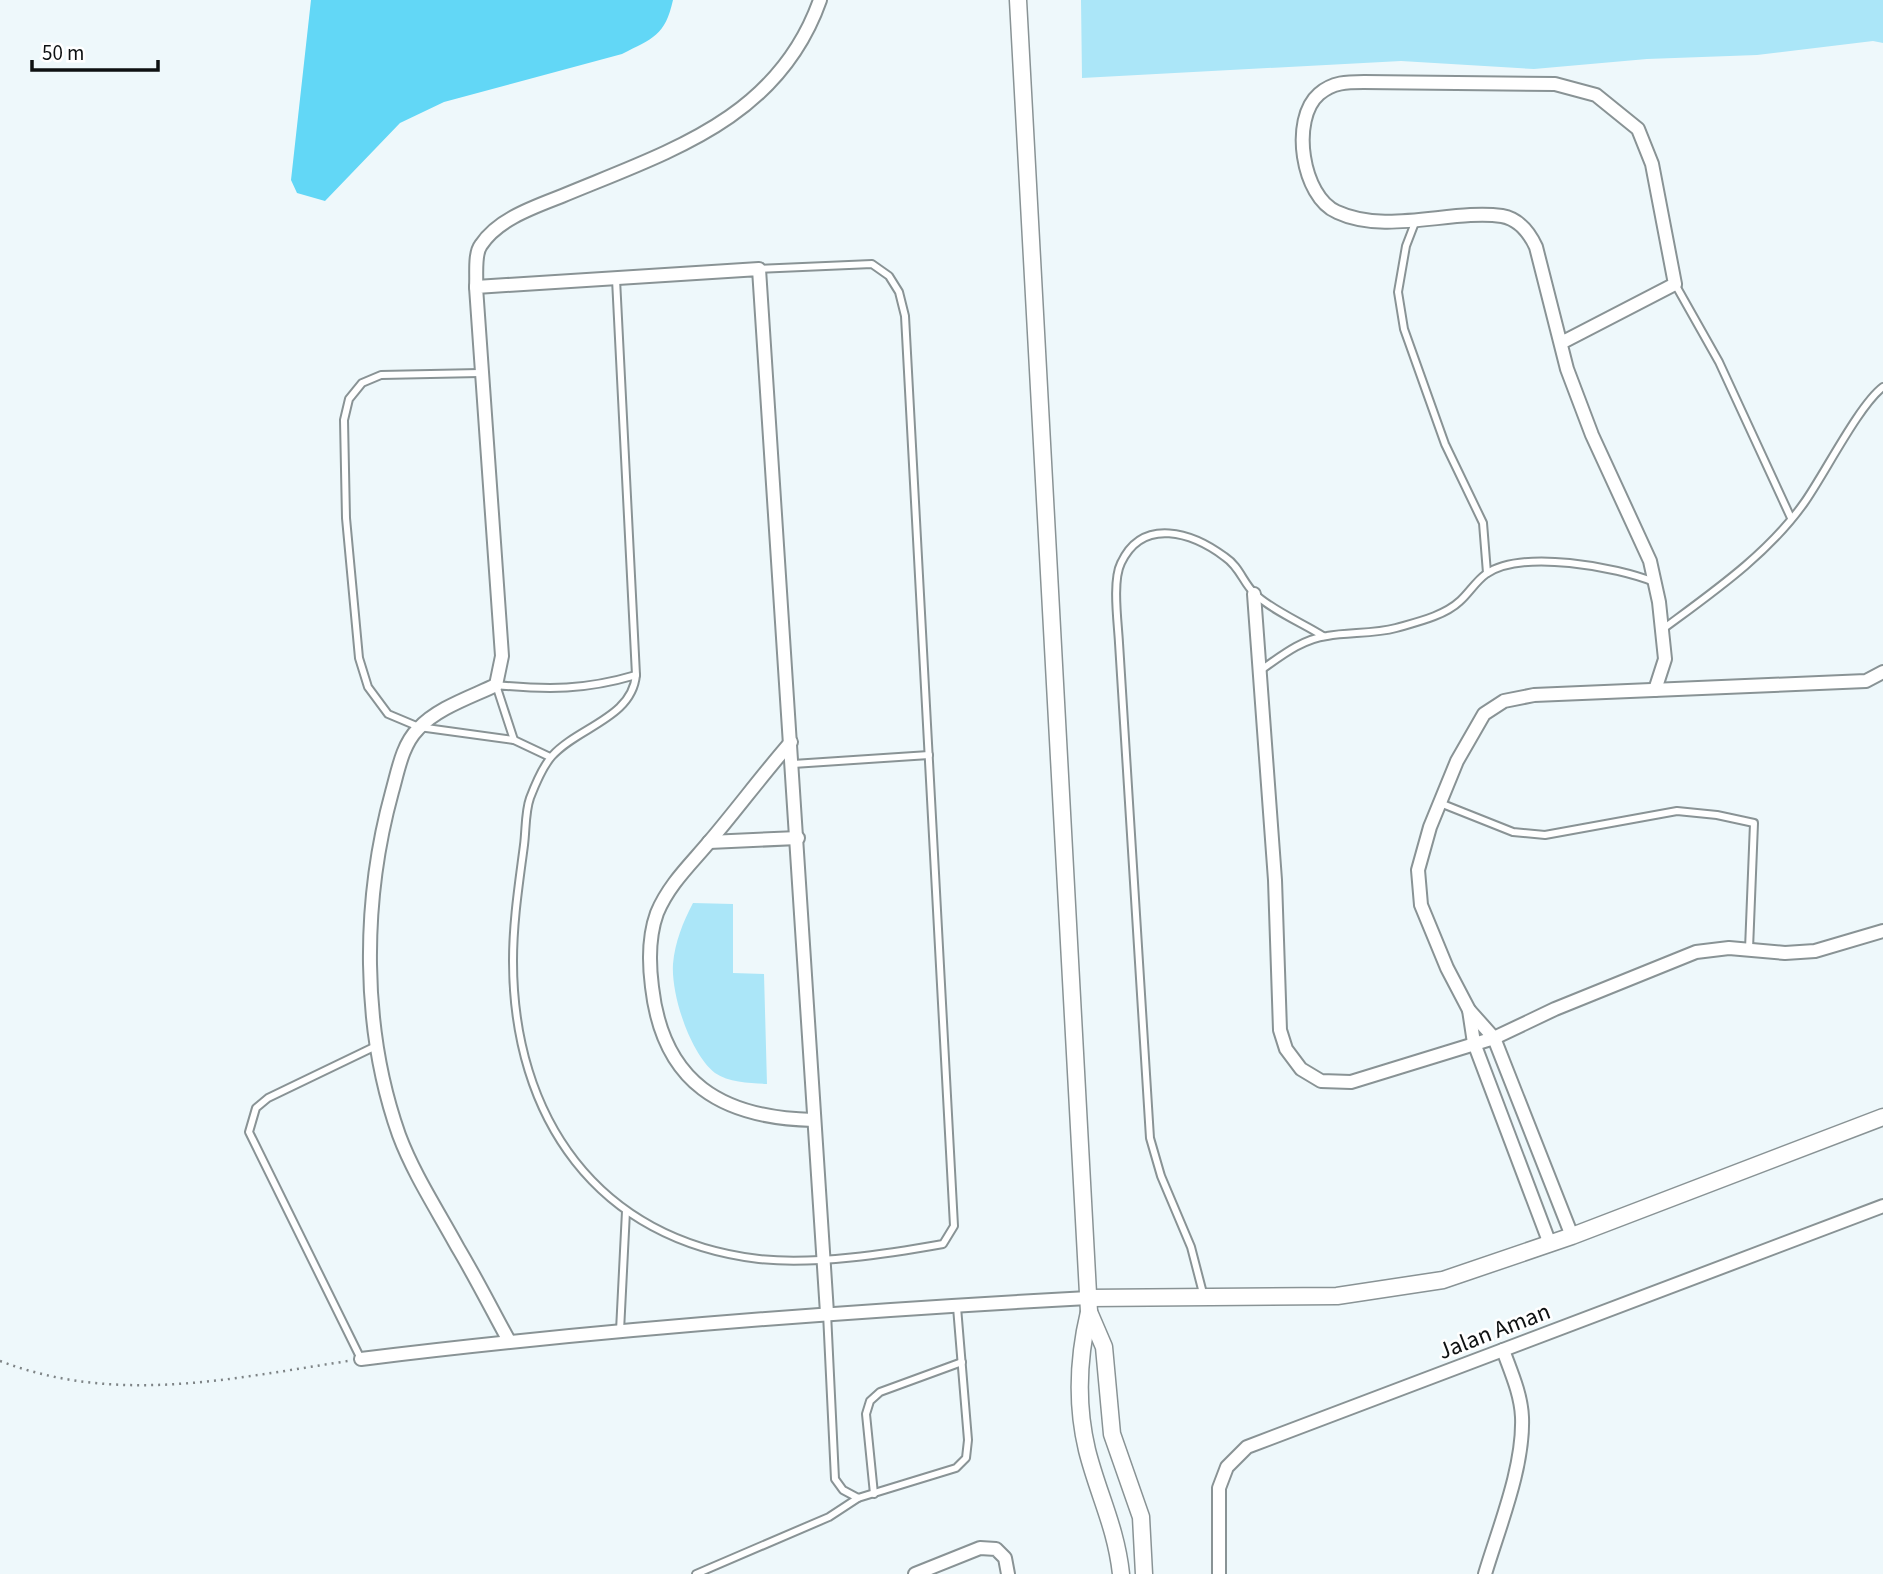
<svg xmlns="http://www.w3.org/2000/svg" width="1883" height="1574" font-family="'Source Sans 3',sans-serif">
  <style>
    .green { fill: #abe6f8 }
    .water { fill: #62d7f6 }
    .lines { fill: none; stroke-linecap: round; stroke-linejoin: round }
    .service-casing { stroke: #899395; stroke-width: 10 }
    .minor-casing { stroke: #899395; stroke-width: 16 }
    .tertiary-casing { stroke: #899395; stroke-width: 19 }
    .path { stroke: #7e8486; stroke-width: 2.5; stroke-dasharray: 2 5; stroke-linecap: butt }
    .service { stroke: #fff; stroke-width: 6 }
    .minor { stroke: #fff; stroke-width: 12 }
    .tertiary { stroke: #fff; stroke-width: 16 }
    .labels { text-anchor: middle; stroke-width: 5; stroke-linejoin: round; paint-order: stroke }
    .street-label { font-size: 24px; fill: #0e1112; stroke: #fff }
  </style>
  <rect width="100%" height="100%" fill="#eef8fb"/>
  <!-- green -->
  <g class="green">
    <polygon points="1081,0 1883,0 1883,43 1873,41 1757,55 1647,59 1534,69 1401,61 1082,78"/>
    <path d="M693,903L733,904V973L764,974L767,1084C751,1083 729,1083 715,1073C690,1053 671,995 673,964C675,942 683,922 693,903Z"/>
  </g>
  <!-- water -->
  <path class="water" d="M311,0H673C665,36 653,38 622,54L444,102L400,123L325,201L297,193L291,180Z"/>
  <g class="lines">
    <!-- service casing -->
    <g class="service-casing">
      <g id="service">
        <polyline points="1416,220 1406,246 1398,292 1404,329 1445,444 1483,523 1487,573"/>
        <path d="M616,279L636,675C632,718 578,727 552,756C543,766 535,785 530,798C525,812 526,830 524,845C519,884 513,921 513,961C513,1117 597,1240 759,1259C815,1265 887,1254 943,1244L954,1226L905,316L899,292L889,276L872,264L759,269"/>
        <polyline points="1675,284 1719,362 1791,518"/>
        <polyline points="480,373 381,375 362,383 349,399 344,420 346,518 359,658 368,687 388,714 419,727 514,740 550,757"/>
        <path d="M1663,629C1713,592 1768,554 1804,503C1824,475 1859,405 1883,387"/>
        <path d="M1261,670C1281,656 1302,639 1327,636C1349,632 1374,634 1396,628C1417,622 1444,616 1460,601C1469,593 1476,581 1486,574C1522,549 1617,567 1654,582"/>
        <path d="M514,740L496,685C549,690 585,690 636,675"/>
        <polyline points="793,764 929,755"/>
        <polyline points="1440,803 1513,832 1545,835 1677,811 1717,815 1754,823 1749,949"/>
        <path d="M1204,1297L1191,1247L1161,1176L1150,1138L1119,643C1118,623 1112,581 1121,563C1143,516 1193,533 1225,557C1240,567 1243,583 1255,594C1270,609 1304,624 1323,636"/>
        <polyline points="827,1313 835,1479 843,1490 858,1498 956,1468 966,1458 968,1440 957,1307"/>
        <polyline points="620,1331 626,1211"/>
        <polyline points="361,1359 249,1132 256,1108 268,1098 376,1046"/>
        <polyline points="874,1494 866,1414 870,1401 880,1392 962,1362"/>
        <polyline points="696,1574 829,1517 858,1498"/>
      </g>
    </g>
    <!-- minor casing -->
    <g class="minor-casing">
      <g id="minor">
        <path d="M476,287C477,275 474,254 481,245C498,219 534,207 562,196C670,151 778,119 820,0"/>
        <path d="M1561,343L1675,284L1652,164L1638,129L1596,95L1555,84L1364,82C1347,82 1333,82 1319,94C1290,119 1302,197 1337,212C1386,235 1452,209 1502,216C1519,219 1529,232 1536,247L1567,369L1592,435L1650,561L1659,602L1665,659L1655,690"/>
        <polyline points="1254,594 1275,880 1280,1030 1286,1049 1301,1069 1321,1081 1351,1082 1494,1038 1555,1009 1696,952 1729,948 1785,953 1815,951 1883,931"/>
        <path d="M791,742C763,774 738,808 710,841C691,864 669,884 657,913C649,935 649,964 652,987C663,1083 722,1118 813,1120"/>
        <polyline points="709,842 798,838"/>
        <polyline points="1469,1010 1474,1043 1550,1244"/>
        <polyline points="1572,1236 1494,1038 1469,1010 1447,968 1421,905 1418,870 1430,827 1457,761 1484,714 1504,701 1534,695 1866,681 1883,672"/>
        <path d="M509,1341C492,1310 476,1278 458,1248C438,1211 414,1175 399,1135C361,1028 362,901 392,792C398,771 402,745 418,729C437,708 471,697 496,685L502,656L476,287L759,269L827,1313"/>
        <path d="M361,1359C603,1329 845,1311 1088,1298"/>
        <polyline points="915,1574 980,1548 996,1549 1005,1558 1008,1574"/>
        <polyline points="1219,1574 1219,1488 1227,1467 1247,1447 1883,1206"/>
        <path d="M1485,1574C1499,1527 1524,1467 1522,1417C1521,1394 1511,1372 1503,1350"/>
      </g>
    </g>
    <!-- tertiary casing -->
    <g class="tertiary-casing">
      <g id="tertiary">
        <path d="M1018,0L1089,1312C1078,1358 1076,1404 1087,1450C1098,1494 1116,1527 1121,1574"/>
        <polyline points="1088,1298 1337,1296 1443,1280 1572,1236 1883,1117"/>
        <polyline points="1089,1312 1104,1347 1112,1434 1141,1517 1144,1574"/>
      </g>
    </g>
    <!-- path -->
    <path class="path" d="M0,1361C116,1405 229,1379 348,1361"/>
    <!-- service -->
    <use href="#service" class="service"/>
    <!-- minor -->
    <use href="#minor" class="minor"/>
    <!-- tertiary -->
    <use href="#tertiary" class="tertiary"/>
  </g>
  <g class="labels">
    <!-- street labels -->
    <g class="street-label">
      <text transform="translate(1494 1331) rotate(-21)" y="8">Jalan Aman</text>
    </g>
  </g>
  <!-- scale -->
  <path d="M32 60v10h126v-10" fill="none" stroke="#0e1112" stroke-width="3.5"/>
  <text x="42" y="60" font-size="21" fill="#0e1112" stroke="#ffffff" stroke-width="5" paint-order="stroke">50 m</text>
</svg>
